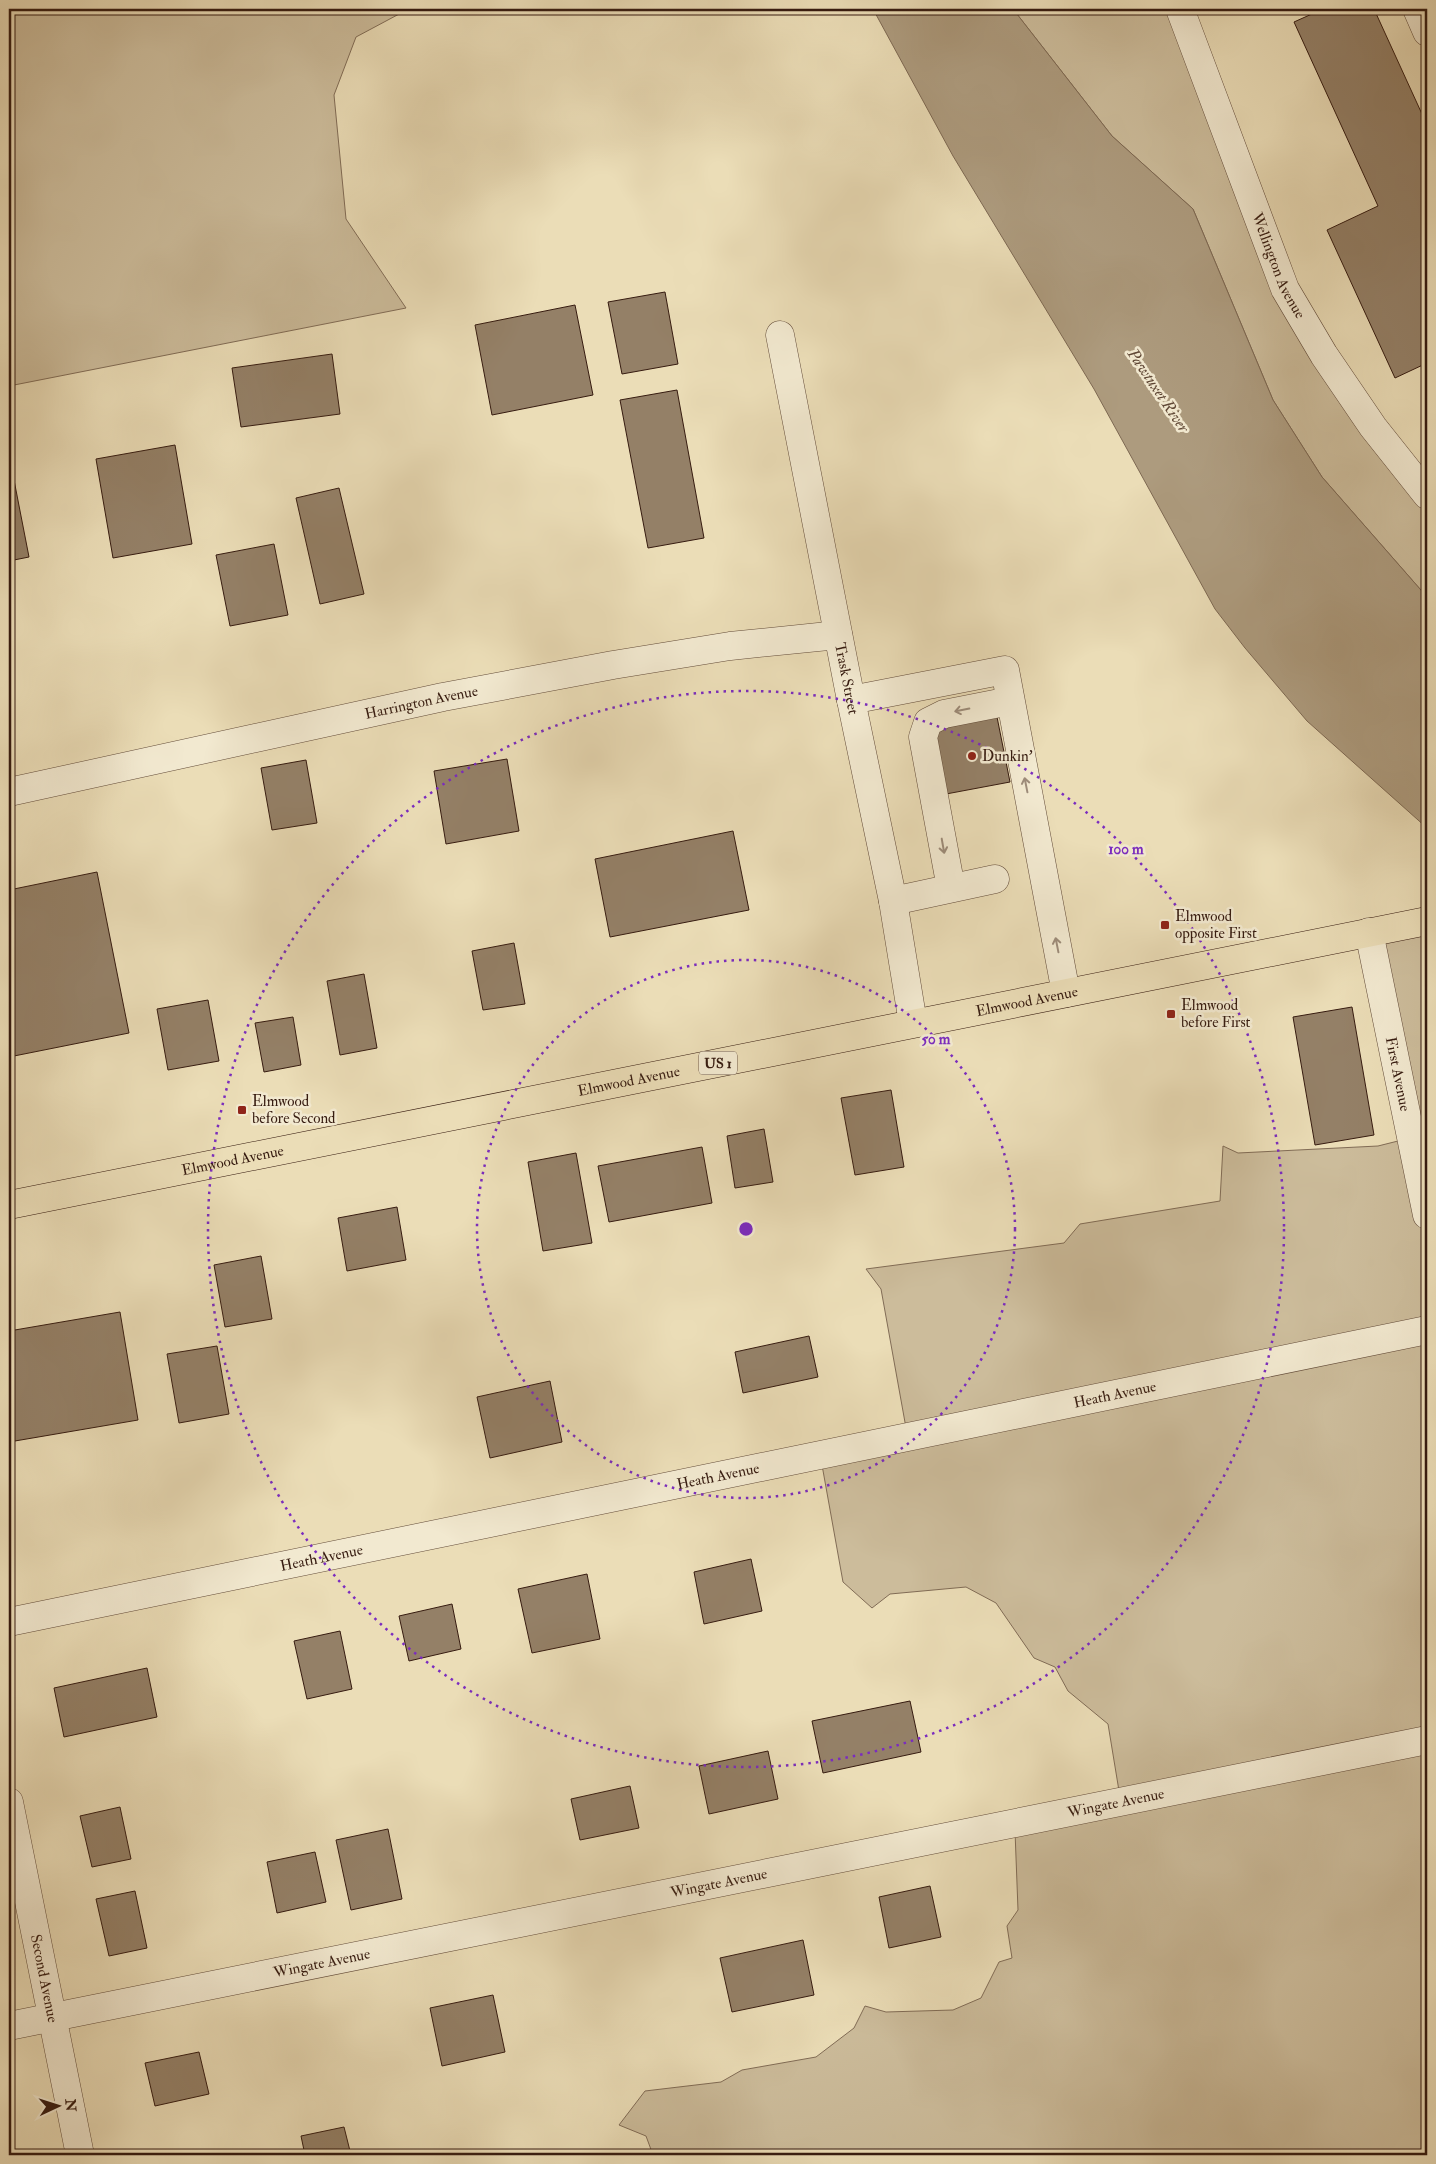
<svg xmlns="http://www.w3.org/2000/svg" width="1436" height="2164" font-family="'IM FELL Double Pica',serif">
  <style>
    .green { fill: #ccbc9b; stroke: #816c56 }
    .water { fill: #ad9b7e; stroke: #7d6852 }
    .building { fill: #948067; stroke: #361b10 }
    .lines { fill: none; stroke-linecap: round; stroke-linejoin: round }
    .minor-casing { stroke: #634c3a; stroke-width: 29 }
    .major-casing { stroke: #361b10; stroke-width: 29 }
    .minor { stroke: #f2e9d0; stroke-width: 28 }
    .major { stroke: #ebddb7; stroke-width: 28 }
    .oneway { stroke: #9d8c7a }
    .ring { fill: none; stroke: #7b2cbf; stroke-width: 2.5; stroke-dasharray: 2.5 5 }
    .poi-dot { fill: #8f2418; stroke: #f2e9d0; stroke-width: 2 }
    .labels { text-anchor: middle; stroke-width: 5; stroke-linejoin: round; paint-order: stroke }
    .shield { fill: #f2e9d0; stroke: #6e594a; stroke-width: 1 }
    .shield-label { font-size: 14px; font-weight: bold; fill: #361b10 }
    .street-label { font-size: 15px; fill: #361b10; stroke: #f2e9d0 }
    .poi-label { font-size: 15px; fill: #361b10; stroke: #f2e9d0; text-anchor: start }
    .water-label { font-size: 16px; font-style: italic; fill: #604836; stroke: #f2e9d0 }
    .centre { fill: #7b2cbf; stroke: #f2e9d0; stroke-width: 2.5 }
    .ring-label { font-size: 15px; text-anchor: middle; font-weight: bold; fill: #7b2cbf; stroke: #f2e9d0; stroke-width: 5; stroke-linejoin: round; paint-order: stroke }
  </style>
  <rect width="100%" height="100%" fill="#ebddb7"/>
  <filter id="stains"><feTurbulence type="fractalNoise" baseFrequency=".004" numOctaves="4"/><feColorMatrix values="0 0 0 0 .2 0 0 0 0 .09 0 0 0 0 .02 0 0 0 .5 -.17"/></filter>
  <radialGradient id="worn" r=".72"><stop offset=".6" stop-color="#630" stop-opacity="0"/><stop offset="1" stop-color="#630" stop-opacity=".3"/></radialGradient>
  <!-- green -->
  <g class="green">
    <polygon points="9,9 429,9 401,13 356,37 334,95 346,219 406,308 9,386"/>
    <polygon points="1013,9 1181,9 1293,301 1427,491 1427,597 1322,477 1273,400 1193,209 1112,136"/>
    <polygon points="1427,919 1427,2155 653,2155 646,2136 619,2125 645,2091 721,2082 742,2070 816,2057 854,2028 865,2006 886,2012 953,2010 981,1998 999,1962 1012,1958 1007,1926 1018,1910 1015,1831 1121,1803 1108,1724 1068,1691 1055,1667 1034,1658 996,1603 966,1587 890,1594 872,1608 843,1582 822,1465 908,1439 881,1289 866,1269 1064,1243 1080,1224 1220,1201 1223,1146 1238,1153 1378,1146 1398,1141 1366,935"/>
  </g>
  <!-- water -->
  <polygon class="water" points="873,9 1013,9 1112,136 1193,209 1273,400 1322,477 1427,597 1427,828 1307,721 1245,648 1215,609 1094,389 953,156"/>
  <!-- building -->
  <g class="building">
    <polygon points="1323,9 1374,9 1427,125 1427,363 1395,378 1327,230 1378,206 1294,22"/>
    <polygon points="665,292 678,364 622,374 608,302"/>
    <polygon points="575,305 593,395 492,415 475,325"/>
    <polygon points="332,354 340,414 241,427 232,368"/>
    <polygon points="677,390 704,538 648,548 620,400"/>
    <polygon points="175,445 192,544 113,558 96,459"/>
    <polygon points="14,480 29,557 9,561 9,481"/>
    <polygon points="339,488 364,594 320,604 296,498"/>
    <polygon points="274,544 288,615 230,626 216,555"/>
    <polygon points="997,717 1010,782 946,794 933,730"/>
    <polygon points="507,759 519,831 446,844 434,771"/>
    <polygon points="306,760 317,823 272,830 261,768"/>
    <polygon points="733,831 749,910 610,937 595,859"/>
    <polygon points="97,872 129,1033 9,1057 9,890"/>
    <polygon points="514,943 525,1004 483,1010 472,951"/>
    <polygon points="364,974 377,1048 340,1055 327,981"/>
    <polygon points="208,1000 219,1061 168,1070 157,1009"/>
    <polygon points="1352,1007 1374,1135 1315,1145 1293,1017"/>
    <polygon points="293,1017 301,1065 264,1072 255,1023"/>
    <polygon points="891,1090 904,1167 855,1175 841,1098"/>
    <polygon points="764,1129 773,1182 735,1188 727,1136"/>
    <polygon points="702,1147 712,1203 609,1222 598,1166"/>
    <polygon points="576,1153 592,1243 543,1251 528,1162"/>
    <polygon points="397,1207 406,1260 347,1271 338,1218"/>
    <polygon points="261,1256 272,1319 225,1327 214,1265"/>
    <polygon points="120,1312 138,1420 9,1442 9,1331"/>
    <polygon points="809,1336 818,1377 743,1393 735,1352"/>
    <polygon points="217,1346 229,1414 179,1423 167,1354"/>
    <polygon points="550,1381 562,1442 490,1458 477,1397"/>
    <polygon points="751,1559 762,1611 704,1624 694,1572"/>
    <polygon points="587,1574 600,1639 532,1653 518,1589"/>
    <polygon points="452,1604 461,1649 409,1661 399,1616"/>
    <polygon points="340,1631 352,1689 307,1699 294,1641"/>
    <polygon points="147,1668 157,1717 64,1737 54,1688"/>
    <polygon points="910,1701 921,1752 823,1773 812,1721"/>
    <polygon points="768,1751 778,1799 709,1814 699,1766"/>
    <polygon points="630,1786 639,1828 580,1840 571,1799"/>
    <polygon points="120,1807 131,1859 92,1867 80,1816"/>
    <polygon points="388,1829 402,1899 351,1910 336,1840"/>
    <polygon points="315,1852 326,1902 277,1913 267,1862"/>
    <polygon points="930,1886 941,1937 889,1948 879,1897"/>
    <polygon points="135,1891 147,1948 109,1956 96,1899"/>
    <polygon points="803,1940 814,1995 732,2012 720,1958"/>
    <polygon points="493,1995 505,2052 442,2066 430,2008"/>
    <polygon points="199,2052 209,2094 155,2106 145,2063"/>
    <polygon points="344,2127 351,2155 305,2155 301,2136"/>
    <polygon points="565,2150 566,2155 541,2155"/>
  </g>
  <g class="lines">
    <!-- minor casing -->
    <g class="minor-casing">
      <g id="minor">
        <path id="s1" d="M1180,9L1285,289L1324,355L1373,427L1427,495"/>
        <polyline points="1417,9 1427,32"/>
        <path id="s2" d="M780,335L851,700L893,901L913,1023"/>
        <polyline points="851,700 1005,670 1066,993"/>
        <path id="s3" d="M9,792L443,697L613,665L730,646L838,635"/>
        <polyline points="951,888 923,737 928,722 944,714 1010,701"/>
        <polyline points="893,901 995,879"/>
        <path id="s4" d="M1369,932L1427,1215"/>
        <path id="s5" d="M9,1622L1427,1330"/>
        <path id="s6" d="M9,1802L80,2155"/>
        <path id="s7" d="M9,2026L1427,1740"/>
      </g>
    </g>
    <!-- major casing -->
    <g class="major-casing">
      <g id="major">
        <path id="s8" d="M9,1205L1427,921"/>
      </g>
    </g>
    <!-- minor -->
    <use href="#minor" class="minor"/>
    <!-- major -->
    <use href="#major" class="major"/>
  </g>
  <!-- one-way arrows -->
  <defs><path id="oneway-shaft" d="M-6 0H5M1.5-3L5.5 0L1.5 3" fill="none" stroke-width="1.6" stroke-linecap="round" stroke-linejoin="round" transform="scale(1.25)"/></defs>
  <g class="oneway">
    <use href="#oneway-shaft" transform="translate(962 710) rotate(169)"/>
    <use href="#oneway-shaft" transform="translate(1026 785) rotate(-101)"/>
    <use href="#oneway-shaft" transform="translate(943 846) rotate(80)"/>
    <use href="#oneway-shaft" transform="translate(1057 945) rotate(-101)"/>
  </g>
  <!-- distance rings -->
  <g class="ring">
    <circle cx="746" cy="1229" r="269"/>
    <circle cx="746" cy="1229" r="538"/>
  </g>
  <!-- markers -->
  <g class="poi-dot">
    <circle cx="972" cy="756" r="5"/>
    <rect x="1160" y="920" width="10" height="10" rx="2.5"/>
    <rect x="1166" y="1009" width="10" height="10" rx="2.5"/>
    <rect x="237" y="1105" width="10" height="10" rx="2.5"/>
  </g>
  <g class="labels">
    <!-- shield labels -->
    <rect class="shield" x="699" y="1051.5" width="38" height="23" rx="4"/>
    <g class="shield-label">
      <text x="718" y="1068">US 1</text>
    </g>
    <!-- street labels -->
    <g class="street-label">
      <text dy="5" stroke="none"><textPath href="#s1" startOffset="275">Wellington Avenue</textPath></text>
      <text dy="5" stroke="none"><textPath href="#s2" startOffset="350">Trask Street</textPath></text>
      <text dy="5" stroke="none"><textPath href="#s3" startOffset="422">Harrington Avenue</textPath></text>
      <text dy="5" stroke="none"><textPath href="#s8" startOffset="1038">Elmwood Avenue</textPath></text>
      <text dy="5" stroke="none"><textPath href="#s4" startOffset="145">First Avenue</textPath></text>
      <text dy="5" stroke="none"><textPath href="#s8" startOffset="632">Elmwood Avenue</textPath></text>
      <text dy="5" stroke="none"><textPath href="#s8" startOffset="228">Elmwood Avenue</textPath></text>
      <text dy="5" stroke="none"><textPath href="#s5" startOffset="1129">Heath Avenue</textPath></text>
      <text dy="5" stroke="none"><textPath href="#s5" startOffset="724">Heath Avenue</textPath></text>
      <text dy="5" stroke="none"><textPath href="#s5" startOffset="319">Heath Avenue</textPath></text>
      <text dy="5" stroke="none"><textPath href="#s7" startOffset="1129">Wingate Avenue</textPath></text>
      <text dy="5" stroke="none"><textPath href="#s7" startOffset="724">Wingate Avenue</textPath></text>
      <text dy="5" stroke="none"><textPath href="#s7" startOffset="319">Wingate Avenue</textPath></text>
      <text dy="5" stroke="none"><textPath href="#s6" startOffset="180">Second Avenue</textPath></text>
    </g>
    <!-- poi labels -->
    <g class="poi-label">
      <text x="982" y="761">Dunkin'</text>
      <text x="1175" y="921">Elmwood<tspan x="1175" dy="17">opposite First</tspan></text>
      <text x="1181" y="1010">Elmwood<tspan x="1181" dy="17">before First</tspan></text>
      <text x="252" y="1106">Elmwood<tspan x="252" dy="17">before Second</tspan></text>
    </g>
    <!-- water labels -->
    <g class="water-label">
      <text transform="translate(1159 390) rotate(56)" y="6">Pawtuxet River</text>
    </g>
  </g>
  <circle cx="746" cy="1229" r="8" class="centre"/>
  <g class="ring-label">
    <text x="1126" y="854">100 m</text>
    <text x="936" y="1044">50 m</text>
  </g>
  <!-- margin -->
  <rect width="1436" height="2164" fill="none" stroke="#ebddb7" stroke-width="30"/>
  <rect x="10" y="10" width="1416" height="2144" fill="none" stroke="#361b10" stroke-width="2.5"/>
  <rect x="15" y="15" width="1406" height="2134" fill="none" stroke="#361b10"/>
  <!-- north arrow -->
  <g transform="translate(58 2106) rotate(86)" stroke="#f2e9d0" stroke-width="4" paint-order="stroke">
  <path d="M0-4L9 19L0 12L-9 19Z" fill="#361b10"/>
  <text y="-8" font-size="14" font-weight="bold" text-anchor="middle" fill="#361b10">N</text>
  </g>
  <rect width="100%" height="100%" filter="url(#stains)"/>
  <rect width="100%" height="100%" fill="url(#worn)"/>
</svg>
